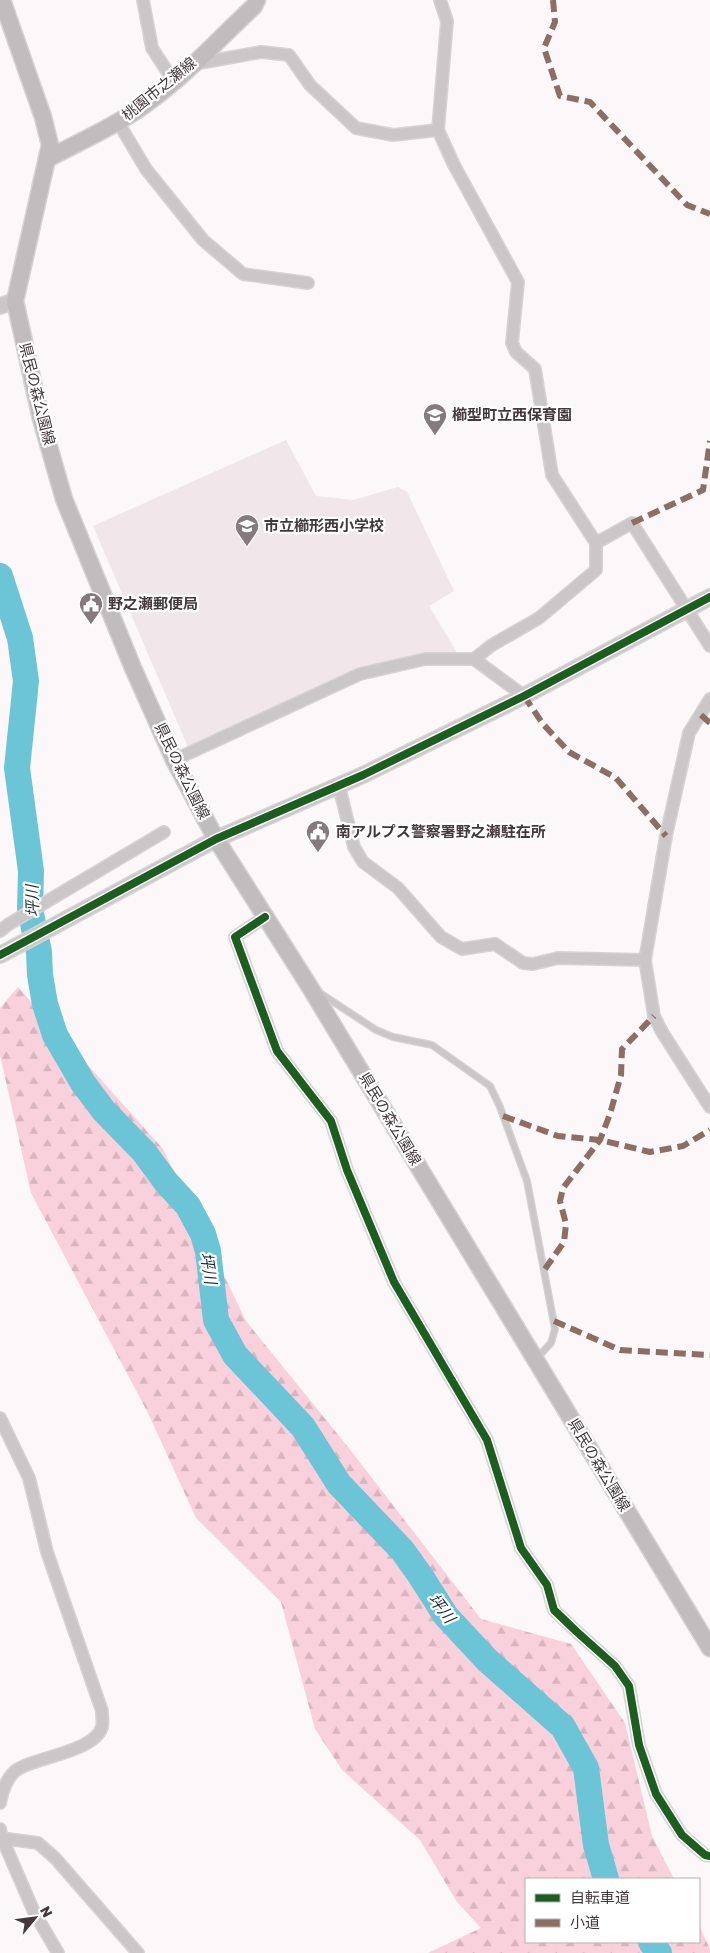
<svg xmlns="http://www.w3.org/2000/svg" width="710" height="1953" font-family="Rubik,'Noto Sans JP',sans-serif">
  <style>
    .built { fill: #f1e6e9 }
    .forest { fill: url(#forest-firs) }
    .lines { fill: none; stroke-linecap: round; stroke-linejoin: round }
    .river { stroke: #6bc5d6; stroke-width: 26 }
    .service-casing { stroke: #d7d2d3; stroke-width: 8 }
    .minor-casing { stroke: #d7d2d3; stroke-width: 14 }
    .tertiary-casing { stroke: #d7d2d3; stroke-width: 18 }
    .secondary-casing { stroke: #d7d2d3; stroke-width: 19 }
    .service { stroke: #cbc6c7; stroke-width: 5.5 }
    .minor { stroke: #cbc6c7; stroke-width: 11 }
    .tertiary { stroke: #cbc6c7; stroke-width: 15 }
    .secondary { stroke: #c1bcbe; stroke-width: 16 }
    .quiet { stroke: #8d6e63; stroke-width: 6; stroke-dasharray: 12 6; stroke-linecap: butt }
    .cycleway-casing { stroke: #fff; stroke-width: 11 }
    .cycleway { stroke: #1b5e20; stroke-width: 8 }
    .labels { text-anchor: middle; stroke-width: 4.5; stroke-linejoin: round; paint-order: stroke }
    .street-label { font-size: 15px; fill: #45383c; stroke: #fff }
    .poi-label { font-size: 15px; font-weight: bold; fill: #45383c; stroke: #fff; text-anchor: start }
    .water-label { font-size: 16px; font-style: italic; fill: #1b3035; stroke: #fff }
  </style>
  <defs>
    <pattern id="forest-firs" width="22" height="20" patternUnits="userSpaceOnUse" patternTransform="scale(1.25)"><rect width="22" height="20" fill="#f9d1dc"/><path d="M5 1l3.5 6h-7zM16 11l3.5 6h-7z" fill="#d7b4be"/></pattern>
  </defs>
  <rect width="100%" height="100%" fill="#fcf7f9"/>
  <!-- built -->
  <polygon class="built" points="286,440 316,496 353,500 398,487 407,492 454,591 429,606 458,654 412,655 365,666 188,747 93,526"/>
  <!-- forest -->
  <polygon class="forest" points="18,987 163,1149 246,1321 348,1447 481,1619 571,1644 625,1723 652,1836 674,1879 526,1879 526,1942 699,1942 699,1925 710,1949 710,1953 428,1953 481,1928 457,1902 420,1840 342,1770 315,1729 281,1602 196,1518 148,1413 31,1193 0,1055 0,1008"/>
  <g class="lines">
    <!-- river -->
    <g class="river">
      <polyline points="0,576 20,638 26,681 17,768 31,871 30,909 39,952 40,975 45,1004 55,1035 83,1083 104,1111 144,1152 166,1182 188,1206 203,1234 208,1251 216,1320 235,1355 303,1427 339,1484 402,1550 420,1575 446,1616 487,1660 563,1727 586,1768 596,1845 606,1879"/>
      <polyline points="651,1942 659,1953"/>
    </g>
    <!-- service casing -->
    <g class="service-casing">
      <polyline id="service" points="320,993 376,1030 393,1037 432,1045 490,1086 500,1107 527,1181 555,1329 551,1343 536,1359"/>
    </g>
    <!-- minor casing -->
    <g class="minor-casing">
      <g id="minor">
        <polyline points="143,0 152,48 174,82"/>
        <polyline points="440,0 447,21 438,130 454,165 518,282 512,343 516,352 535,369 552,475 596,543 596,570 539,618 492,645 474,659"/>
        <polyline points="194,64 261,52 289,55 310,85 356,128 393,135 438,130"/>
        <polyline points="118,122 146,169 203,240 243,274 308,283"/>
        <polyline points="596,543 632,523 710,646"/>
        <polyline points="710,699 689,733 666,836 645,960 654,1016 662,1032 710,1107"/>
        <polyline points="174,760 360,674 425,659 474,659 524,696"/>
        <polyline points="339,786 354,847 363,862 398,888 441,937 462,949 495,944 523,963 533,964 558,958 645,960"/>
        <polyline points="265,917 235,937 277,1051 331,1121 347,1170 394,1282 487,1440 521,1548 547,1585 554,1610 577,1632 615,1666 629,1686 639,1745 656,1794 682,1835 705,1855 710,1856"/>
        <polyline points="0,931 9,924 164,832"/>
        <path d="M0,1418L29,1478L47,1552L102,1711C102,1716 103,1722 102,1727C95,1751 38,1757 18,1769C8,1775 2,1791 0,1803"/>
        <polyline points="0,1829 2,1838 34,1912 58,1953"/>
        <polyline points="0,1838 38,1843 55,1858 138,1953"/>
      </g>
    </g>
    <!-- tertiary casing -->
    <g class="tertiary-casing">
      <g id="tertiary">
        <polyline points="0,306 15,301"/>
        <polyline points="0,955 216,839 363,775 524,696 710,597"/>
      </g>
    </g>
    <!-- secondary casing -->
    <g class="secondary-casing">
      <g id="secondary">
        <polyline points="2,0 43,117 50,145 15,301 41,419 64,499 133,668 174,760 216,839 308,984 710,1648"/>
        <path d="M47,159C81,141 116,126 147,103C186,75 219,39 254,6L257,0"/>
      </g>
    </g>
    <!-- service -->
    <use href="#service" class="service"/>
    <!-- minor -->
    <use href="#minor" class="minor"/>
    <!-- tertiary -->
    <use href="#tertiary" class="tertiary"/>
    <!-- secondary -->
    <use href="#secondary" class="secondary"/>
    <!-- quiet -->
    <g class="quiet">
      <polyline points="553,0 555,22 544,48 560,96 590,102 687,205 710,214"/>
      <polyline points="632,523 703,490 710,441"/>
      <polyline points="524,696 543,724 569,752 616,778 666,836"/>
      <polyline points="701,715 710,723"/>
      <polyline points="503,1116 558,1136 600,1140 650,1152 683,1146 710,1130"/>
      <polyline points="545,1269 564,1242 566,1224 560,1201 563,1188 600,1140 610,1114 621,1075 622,1049 654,1016"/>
      <polyline points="554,1321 620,1350 710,1355"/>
    </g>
    <!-- cycleway casing -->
    <g class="cycleway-casing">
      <g id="cycleway">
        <polyline points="265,917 235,937 277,1051 331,1121 347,1170 394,1282 487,1440 521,1548 547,1585 554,1610 577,1632 615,1666 629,1686 639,1745 656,1794 682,1835 705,1855 710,1856"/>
        <polyline points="0,955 216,839 363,775 524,696 710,597"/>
      </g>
    </g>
    <!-- cycleway -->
    <use href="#cycleway" class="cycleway"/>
  </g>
  <!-- icons -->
  <defs>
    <g id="school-pin" transform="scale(1.25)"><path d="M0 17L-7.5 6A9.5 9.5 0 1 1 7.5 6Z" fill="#857b7e" stroke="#fff"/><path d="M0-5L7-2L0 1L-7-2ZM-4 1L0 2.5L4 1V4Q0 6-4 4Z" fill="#fff"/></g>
    <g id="civic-pin" transform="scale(1.25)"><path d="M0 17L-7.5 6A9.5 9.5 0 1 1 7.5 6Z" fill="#857b7e" stroke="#fff"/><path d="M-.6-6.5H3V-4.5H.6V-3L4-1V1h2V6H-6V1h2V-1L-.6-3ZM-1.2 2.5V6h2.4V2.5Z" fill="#fff"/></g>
  </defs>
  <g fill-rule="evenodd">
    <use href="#school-pin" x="435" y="415"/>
    <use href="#school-pin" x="247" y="526"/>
    <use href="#civic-pin" x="91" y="604"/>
    <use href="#civic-pin" x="318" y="832"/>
  </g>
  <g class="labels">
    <!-- street labels -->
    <g class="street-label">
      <text transform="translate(159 89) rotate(-39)" y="5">桃園市之瀬線</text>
      <text transform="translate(37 394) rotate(76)" y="5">県民の森公園線</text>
      <text transform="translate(182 771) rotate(64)" y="5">県民の森公園線</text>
      <text transform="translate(390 1119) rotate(59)" y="5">県民の森公園線</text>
      <text transform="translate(599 1465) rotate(59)" y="5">県民の森公園線</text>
    </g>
    <!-- poi labels -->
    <g class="poi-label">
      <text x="452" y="420">櫛型町立西保育園</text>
      <text x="264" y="531">市立櫛形西小学校</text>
      <text x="108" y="609">野之瀬郵便局</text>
      <text x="336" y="837">南アルプス警察署野之瀬駐在所</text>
    </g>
    <!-- water labels -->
    <g class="water-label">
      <text transform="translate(32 901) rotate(-92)" y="6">坪川</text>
      <text transform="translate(209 1268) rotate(81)" y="6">坪川</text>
      <text transform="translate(442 1608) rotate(53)" y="6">坪川</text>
    </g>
  </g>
  <!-- legend -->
  <rect x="525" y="1878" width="175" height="65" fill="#ffffff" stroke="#b5afb1"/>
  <rect x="535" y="1894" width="25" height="8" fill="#1b5e20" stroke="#b5afb1"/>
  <text x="570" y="1903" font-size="15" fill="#45383c">自転車道</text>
  <rect x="535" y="1919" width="25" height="8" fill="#8d6e63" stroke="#b5afb1"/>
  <text x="570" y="1928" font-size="15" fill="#45383c">小道</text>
  <!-- north arrow -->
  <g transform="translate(35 1918) rotate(61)" stroke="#ffffff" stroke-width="4" paint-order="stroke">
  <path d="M0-4L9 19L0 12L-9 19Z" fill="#45383c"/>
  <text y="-8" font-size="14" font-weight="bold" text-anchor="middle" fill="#45383c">N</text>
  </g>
</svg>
